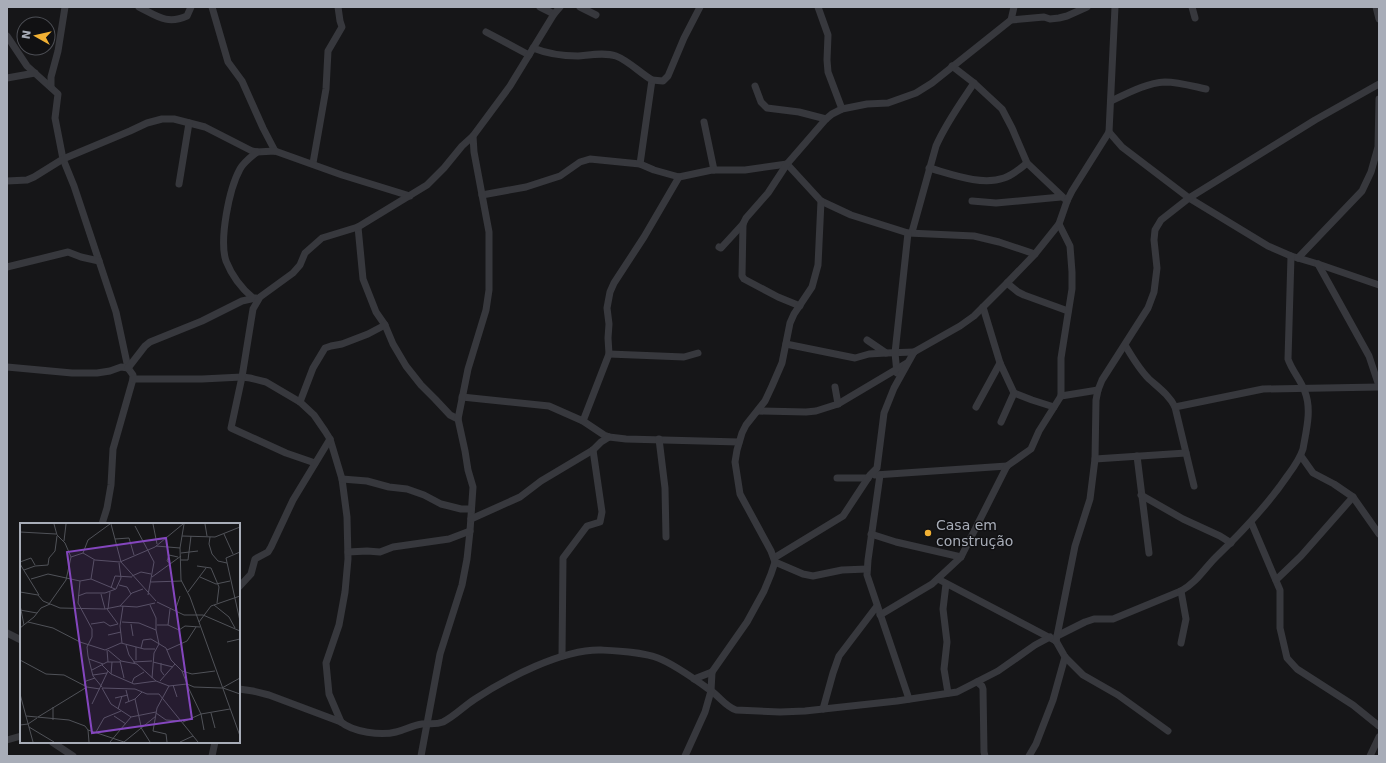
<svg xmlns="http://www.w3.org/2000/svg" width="1386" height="763" font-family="'DejaVu Sans',sans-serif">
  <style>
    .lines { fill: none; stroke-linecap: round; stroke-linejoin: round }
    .minor { stroke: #37383d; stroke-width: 7 }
    .poi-dot { fill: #f2b134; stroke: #111113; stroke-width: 1.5 }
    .labels { text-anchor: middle; stroke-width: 3; stroke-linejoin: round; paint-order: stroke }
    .poi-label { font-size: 14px; fill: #a8adb8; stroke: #111113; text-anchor: start }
    .inset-road { fill: none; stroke: #505258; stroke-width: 1 }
    .view { fill: #8446be; fill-opacity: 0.15; stroke: #8446be; stroke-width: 2 }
    .inset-edge { fill: none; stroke: #a8adb8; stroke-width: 2 }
  </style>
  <rect width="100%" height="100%" fill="#161618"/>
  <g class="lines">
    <!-- minor -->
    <g class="minor">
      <path d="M139,7C157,16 167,25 187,16L191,7"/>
      <polyline points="212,7 228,62 242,81 263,128 275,151"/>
      <polyline points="540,7 554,14"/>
      <polyline points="580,7 596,15"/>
      <polyline points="818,7 828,35 827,60 828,72 842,109"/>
      <polyline points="1192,7 1195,18"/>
      <polyline points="1376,7 1379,19"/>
      <polyline points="1011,20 1014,7"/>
      <polyline points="486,32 529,55"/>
      <polyline points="7,36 27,66 58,94 55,118 63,159 74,186 116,312 128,368 133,375 133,379 113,449 111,485 107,508 102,524"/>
      <path d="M533,48C548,54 562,56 578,56C590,55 605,52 616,56C629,61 640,73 652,80L640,164"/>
      <polyline points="952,66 974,83 1002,109 1012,128 1027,163 1067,201"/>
      <polyline points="7,78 35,73"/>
      <polyline points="652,80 663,81 668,76 684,38 700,7"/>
      <polyline points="755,86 761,102 767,108 799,112 826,119"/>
      <polyline points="51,87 51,77 58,51 65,7"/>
      <path d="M1111,101C1128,93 1146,83 1165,82C1178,82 1192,86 1206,89"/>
      <polyline points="704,122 714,170"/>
      <polyline points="1109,132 1122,147 1189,198 1268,246 1291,256 1318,264 1379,285"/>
      <polyline points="473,136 510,86 554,14 560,7"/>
      <polyline points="313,163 326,89 328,51 342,27 340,21 338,7"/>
      <polyline points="787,164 821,201 851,215 908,233 974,236 999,242 1035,254"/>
      <path d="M929,168C951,174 981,186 1004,178C1013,175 1020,169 1027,163"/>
      <polyline points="7,181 27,180 34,177 63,159 130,131 147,123 162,119 174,119 205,127 252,151 257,152 275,151 342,175 410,196"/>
      <polyline points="179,184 189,123"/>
      <polyline points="482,195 526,187 560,176 580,162 590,159 640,164 654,170 679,177 712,170 745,170 787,164"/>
      <polyline points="972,201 996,203 1061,197"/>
      <polyline points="358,227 363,279 376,312 385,325 393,344 406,366 421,385 435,399 450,415 458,419"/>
      <path d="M912,232L936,146C946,123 960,104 974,83"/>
      <polyline points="719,247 721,248 743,224"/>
      <polyline points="1298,258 1362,191 1371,172 1378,147 1379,99"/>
      <polyline points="1318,264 1369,356 1379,386"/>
      <polyline points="7,267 68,252 81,257 99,261"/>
      <polyline points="1007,283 1018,292 1024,295 1068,311"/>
      <path d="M253,298C241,288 232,276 226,261C219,240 229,189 240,169C244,162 251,157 257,152"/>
      <polyline points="800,306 778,297 744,279 742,276 743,224 746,218 768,193 787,164 826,119 832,114 842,109 867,104 888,103 916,93 932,83 1011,20 1044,17 1050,19 1059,18 1067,16 1087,7"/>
      <polyline points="983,307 1000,363 1014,393 1032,400 1054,407"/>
      <polyline points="867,340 886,353 914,352"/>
      <polyline points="786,344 855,358 869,354 886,353"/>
      <path d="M1125,345C1132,357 1139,369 1149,379C1159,388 1169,395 1175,407L1194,486"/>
      <polyline points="609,354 684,357 698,353"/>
      <polyline points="7,367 72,373 97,373 110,371 121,367 128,368"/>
      <polyline points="128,368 145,346 150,342 202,321 242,301 256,298"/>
      <polyline points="897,373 895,353 908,233"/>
      <polyline points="133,379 202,379 242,377 250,378 266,382 300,402 314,415 325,431 330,439 342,479 347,517 348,559 345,592 339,625 326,663 329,694 341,722"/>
      <polyline points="835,387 838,404"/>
      <polyline points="1061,396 1098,390"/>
      <polyline points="462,397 549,406 583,421 604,435 609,437 626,439 739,442"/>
      <polyline points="300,402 313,368 325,348 331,346 342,344 368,334 385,325"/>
      <polyline points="976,407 1000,363"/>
      <polyline points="1175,407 1263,389 1379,387"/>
      <polyline points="758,411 806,412 816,411 838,404 907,363"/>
      <polyline points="583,421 609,354 608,338 609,324 607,308 610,292 614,283 644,237 679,177"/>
      <polyline points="1001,422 1014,393"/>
      <polyline points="659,439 665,488 666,537"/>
      <polyline points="1137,456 1149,553"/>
      <polyline points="1301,456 1313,473 1334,484 1353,497 1379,534"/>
      <polyline points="1095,459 1186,453"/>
      <polyline points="315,463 286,453 231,428 242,377 253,309 260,297 293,273 300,265 305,253 322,238 358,227 376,216 427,185 444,168 462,146 473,136 474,152 489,232 489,290 486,310 468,369 458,419 465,451 468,470 473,487 470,531 467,559 462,585 440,654 421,756"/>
      <polyline points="875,475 1007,466"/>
      <polyline points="880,475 868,560 867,575 909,699"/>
      <polyline points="837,478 868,478"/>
      <polyline points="342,479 367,481 389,487 407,489 424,495 441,504 461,509 471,509"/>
      <polyline points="1141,495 1183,519 1220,536 1231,543"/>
      <polyline points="471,519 520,497 541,481 593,450 601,442 609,437"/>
      <polyline points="1251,522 1280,590 1280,628 1287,658 1297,669 1353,705 1379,726"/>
      <polyline points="871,534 896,542 961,557"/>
      <polyline points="348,552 367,551 380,552 393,547 449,539 470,531"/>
      <polyline points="774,558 843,516 870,475 877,468 884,413 894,388 914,352 960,326 974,316 1007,283 1035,254 1059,224 1067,201 1072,191 1109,132 1115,7"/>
      <polyline points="775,562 803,574 813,576 842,570 867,569"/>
      <polyline points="938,579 1056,641 1065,657 1083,675 1118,695 1168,731"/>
      <polyline points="1276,580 1301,556 1353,497"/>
      <polyline points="946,584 943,609 947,642 944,669 948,693"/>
      <polyline points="239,587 251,574 255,559 268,552 271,547 293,500 330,439"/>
      <polyline points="880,615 932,584 961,557 1007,466 1031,449 1039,431 1061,396 1061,358 1072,289 1072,272 1070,246 1059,224"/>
      <polyline points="7,633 21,640"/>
      <path d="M1057,636L1085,622L1094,619H1113L1181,591C1196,583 1204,569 1216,557C1242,532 1267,506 1288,475C1294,467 1300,458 1303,449C1306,431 1312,410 1305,392C1301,380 1292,371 1288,359L1291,256"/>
      <polyline points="1056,641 1075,546 1090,499 1095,459 1096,400 1098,390 1102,380 1148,308 1154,292 1157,268 1154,240 1155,230 1161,220 1189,198 1315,120 1379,84"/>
      <polyline points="1181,643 1186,619 1181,591"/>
      <polyline points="562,656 563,558 587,526 600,522 602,512 593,450"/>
      <polyline points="694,679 712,672"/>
      <polyline points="977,682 982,686 983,689 984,752 985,756"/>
      <path d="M239,689L253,691L269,695L341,722C353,732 381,736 396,732C405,730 413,725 422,724C430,723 435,725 443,722C455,716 464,706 475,699C507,678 562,649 601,650C619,651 641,652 658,658C674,664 696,680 710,690C719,696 726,707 736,710L780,712L805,711L897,701L957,692L998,671L1035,645L1050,637"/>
      <polyline points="823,709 833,673 839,656 877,606"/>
      <polyline points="7,740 21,736"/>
      <polyline points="52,742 73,756"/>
      <polyline points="212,756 215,742"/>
      <polyline points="685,756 705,712 711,691 712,672 747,622 764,591 771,574 775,562 771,551 740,494 735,462 737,450 742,433 746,425 765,401 772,386 782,363 790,323 794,314 812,287 818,265 821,201"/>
      <polyline points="1029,756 1036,744 1053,700 1065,657"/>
      <polyline points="1370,756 1379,737"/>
    </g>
  </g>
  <!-- markers -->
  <circle class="poi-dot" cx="928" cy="533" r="4"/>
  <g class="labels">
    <!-- poi labels -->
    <g class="poi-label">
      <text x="936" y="530">Casa em<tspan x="936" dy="16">construção</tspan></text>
    </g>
  </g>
  <!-- overview -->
  <g transform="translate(20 523)">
    <rect width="220" height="220" fill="#161618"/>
    <path class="inset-road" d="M34,1L37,12L45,20L51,34M91,1L101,39L136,78M133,1L137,21M164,1L160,25L161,57L170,74L220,213M185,1L187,13M115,3L134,39L128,72M0,9L36,11M204,11L213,31M162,13L195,14L220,4M190,14L189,21L192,31L198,38L207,40M95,16L109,15L114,32M44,18L46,1M136,23L160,25M220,29L206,35L220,98M63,30L75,37L100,39L135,24L163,1M63,30L68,17L90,1M161,30L178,28M161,37H168L171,13M0,39L11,35L15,42M0,41L19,72M151,41L147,38L149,32L158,34M177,43L191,45L199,64L197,80M4,47L15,43L28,42L29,35L35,28L37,13M112,53L121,49L131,51M132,54L161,33M180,54L196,61L210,58M11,56L28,51L60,58L71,56L95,66M71,56L74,37M60,58L58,80L72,106V114L67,124L68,133L73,153L82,164M131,59L162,58M99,62L107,64L111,71M91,65L95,53L112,54M0,69L18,72L23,78L40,85L85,86L100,83L117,84L135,80M168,69L186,45M81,71L85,86M58,73L66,70H85L96,66L101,55L99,40M137,79L164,92H183L220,108M29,81L46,57L51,34L63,30M0,82L4,102M130,82L136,95V107L139,121M194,82L209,94L215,105M100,83L112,70L123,66M87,86L98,101M88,86L90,69M0,87L17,90M155,88L160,73M8,99L33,105L60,119L85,127L101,120L124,126H135M102,99L119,100L136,107M179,99L191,83L220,73M71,101L84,99L90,103L98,101M111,101L113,113M137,102H148L150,86M148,102L159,107L165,103L180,104M0,105L14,94L21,85L30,81M88,112L101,109M207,119L220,116M102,120L100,103L103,83M106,122L109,132L115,140M116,124V137M121,125L123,117L131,116L146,125L151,137L162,148L167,161L174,164L202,165L220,155M87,127L88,139M88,127L101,138L117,141L136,158L149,163L167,161L168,164M147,127L167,118L176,104M69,136L83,141M0,137L26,151L44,152L67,164L80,166M100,138L104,155M113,139L132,138M133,139L153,144M141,140V148L144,152M82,142L91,151L114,161L136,158M72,147L87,139H100M162,148L172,151L195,148M91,151L92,139M73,152L87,150M132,155L134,130L139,121M140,158L155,141M112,160L114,155L124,149M64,162L66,158L75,155M153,162L157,174M168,164L181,191L184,207M82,165L115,166L127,171H139L178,219M82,165L91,181L111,194L136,189M203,165L220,171M106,167L109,179M0,171L13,219M95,175L108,172M115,176L121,203M105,180L115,176L122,169M72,181L88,148M98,186L102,173M136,190L146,197L161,198M191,190L195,205M6,193L49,197L65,203L68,207L69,219M94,193L106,201M18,194L67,164M33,197V184M163,199L181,191L210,186M0,202L8,201L17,195M120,203L130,219M9,204L34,219M68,207L104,219M76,209L84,195L101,188M90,219L111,194M104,219L136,193M147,219L146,211L133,208L137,185L149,163M160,219L173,213"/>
    <path class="view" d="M146,15L172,196L72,210L47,29Z"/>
    <rect width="220" height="220" class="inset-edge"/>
  </g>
  <!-- border -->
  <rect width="1386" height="763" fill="none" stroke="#a8adb8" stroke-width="16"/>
  <!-- north arrow -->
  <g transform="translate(36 36) rotate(278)"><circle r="19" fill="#111113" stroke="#4d4f55"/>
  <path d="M0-3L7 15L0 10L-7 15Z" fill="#f2b134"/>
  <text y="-6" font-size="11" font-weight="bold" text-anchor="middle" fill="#a8adb8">N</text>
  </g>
</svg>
